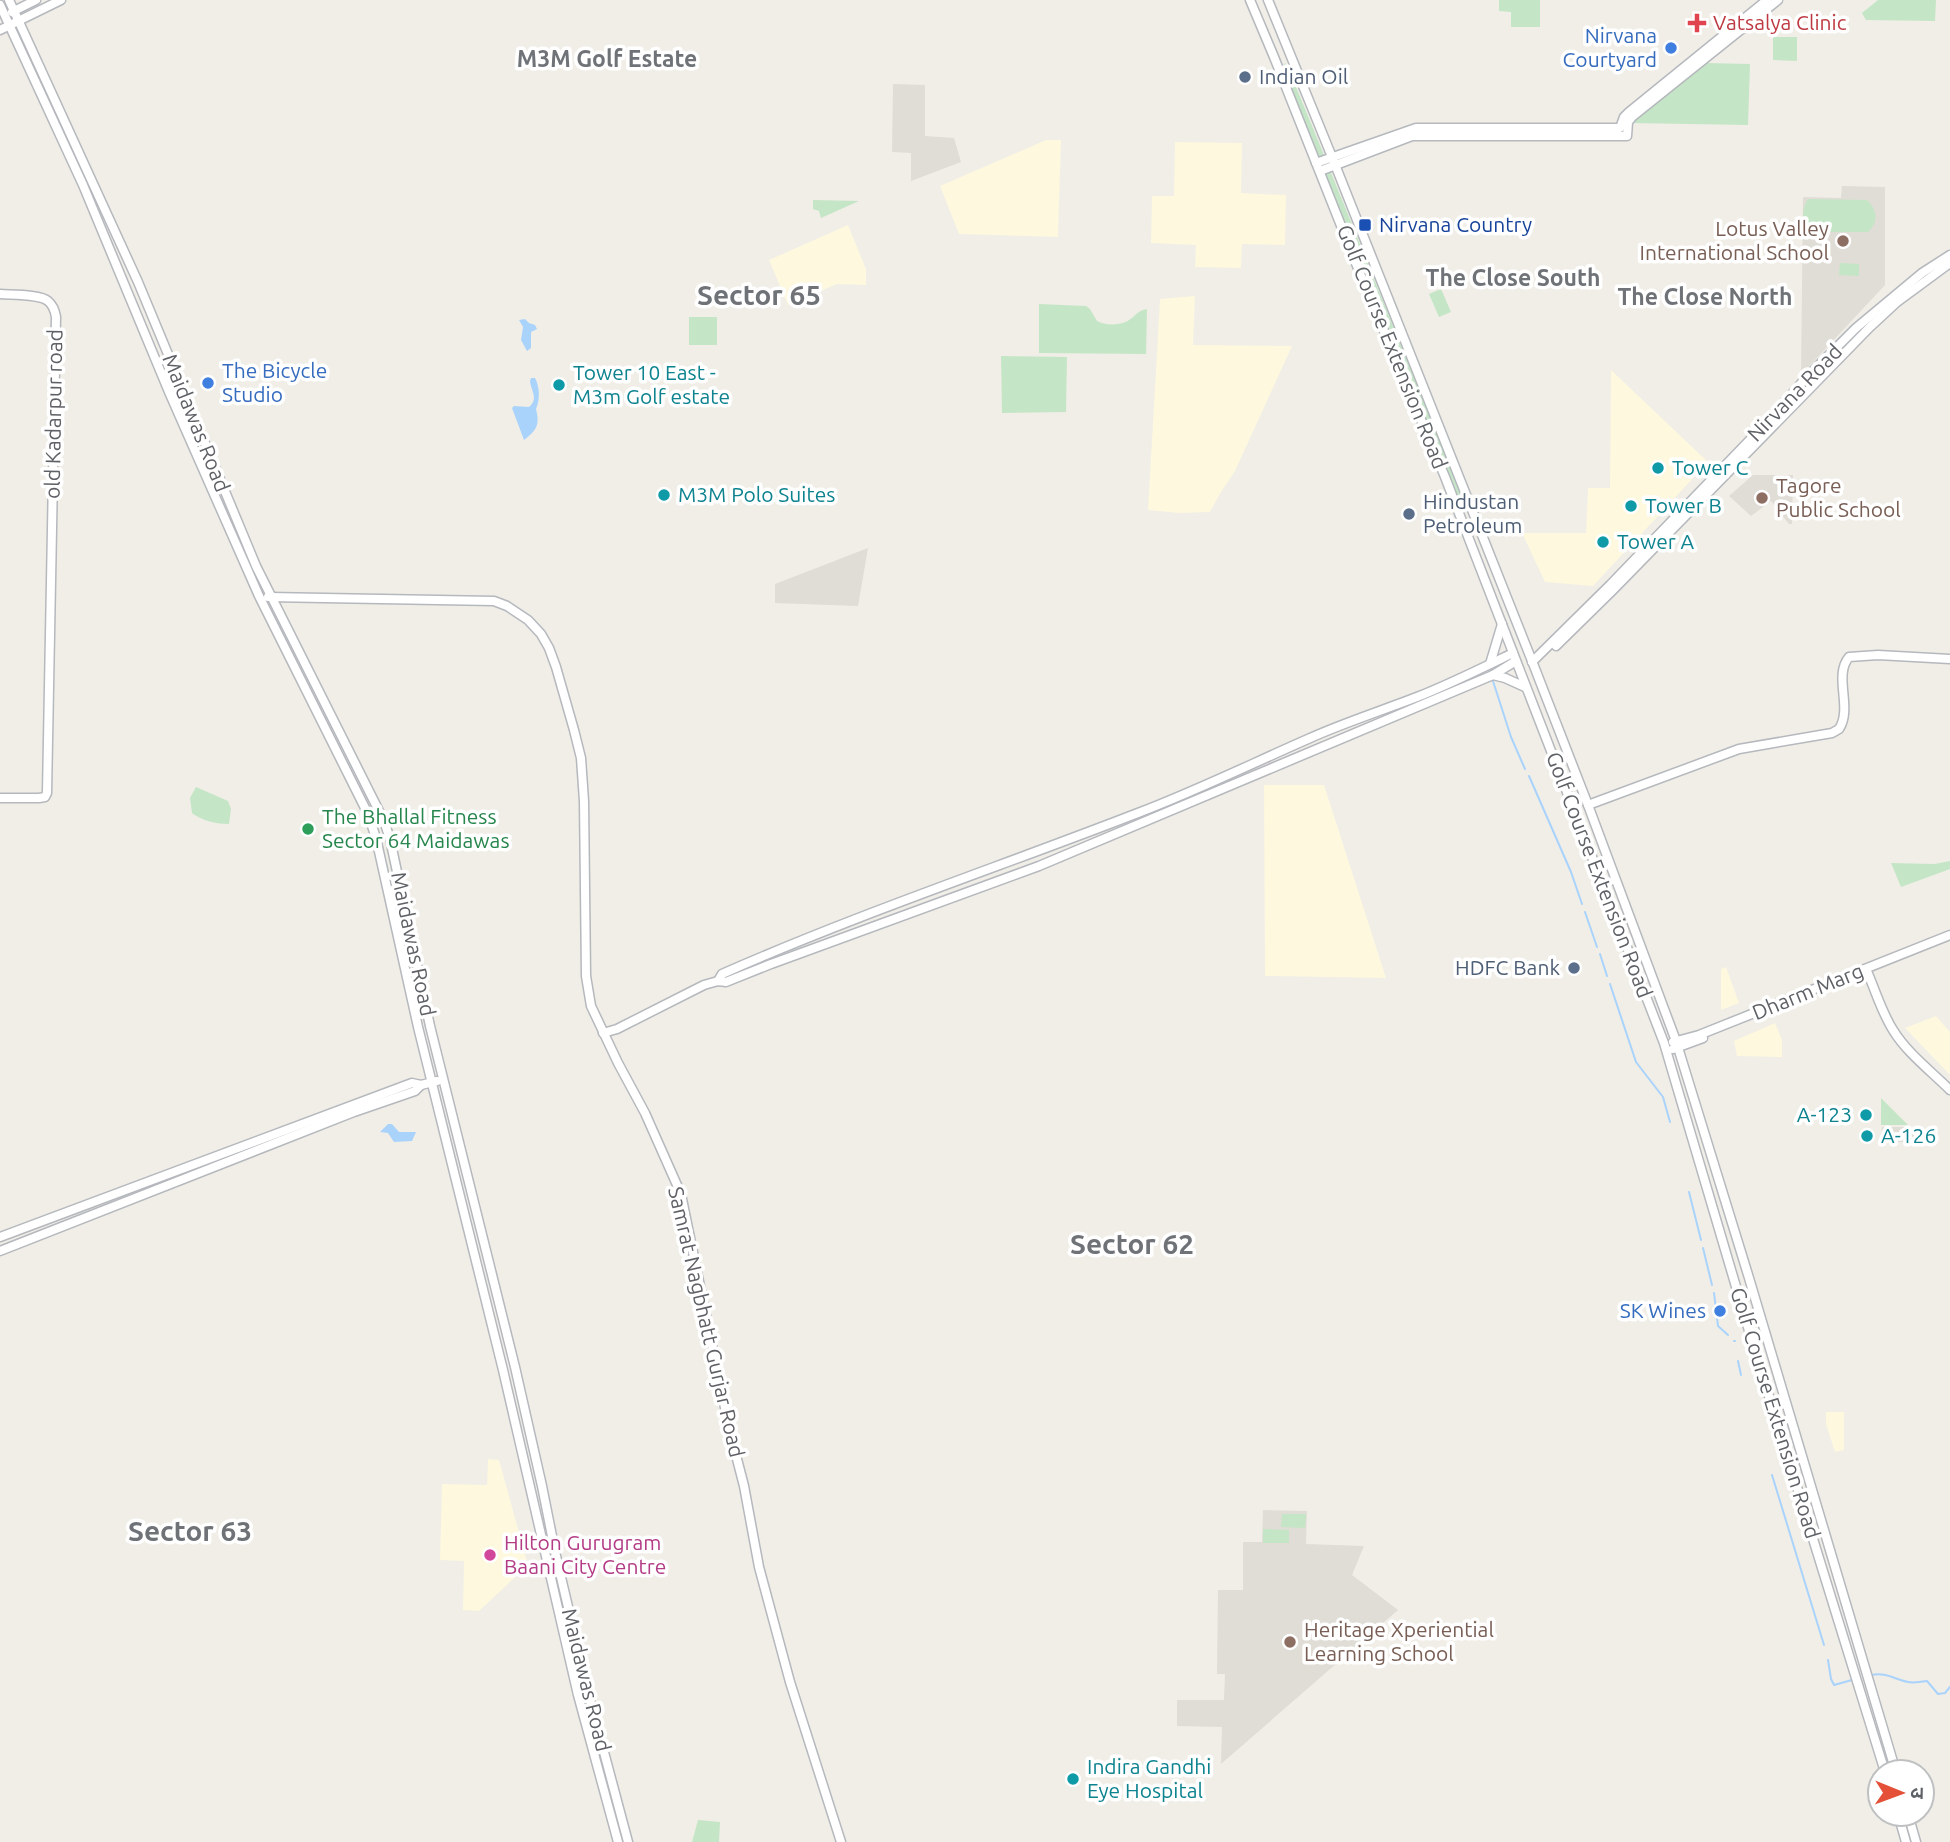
<svg xmlns="http://www.w3.org/2000/svg" width="1950" height="1842" font-family="Ubuntu,'Noto Sans Devanagari',sans-serif">
  <style>
    .commercial { fill: #fdf8de }
    .education { fill: #dfddd5 }
    .green { fill: #c4e6c6 }
    .water { fill: #aad3fc }
    .lines { fill: none; stroke-linecap: round; stroke-linejoin: round }
    .stream { stroke: #aad3fc; stroke-width: 2 }
    .secondary-casing { stroke: #b5b8bd; stroke-width: 11 }
    .secondary { stroke: #fff; stroke-width: 8 }
    .health-dot { fill: #e0444e; stroke: #fff; stroke-width: 2.5 }
    .shop-dot { fill: #3f7fe0; stroke: #fff; stroke-width: 2.5 }
    .service-dot { fill: #5c6f8a; stroke: #fff; stroke-width: 2.5 }
    .transit-dot { fill: #1a4fb4; stroke: #fff; stroke-width: 2.5 }
    .education-dot { fill: #8d6e63; stroke: #fff; stroke-width: 2.5 }
    .culture-dot { fill: #0f9aa8; stroke: #fff; stroke-width: 2.5 }
    .leisure-dot { fill: #2e9e5b; stroke: #fff; stroke-width: 2.5 }
    .hotel-dot { fill: #d1479c; stroke: #fff; stroke-width: 2.5 }
    .labels { text-anchor: middle; stroke-width: 7; stroke-linejoin: round; paint-order: stroke }
    .health-label { font-size: 21px; fill: #be3a42; stroke: #fff; text-anchor: start }
    .shop-label { font-size: 21px; fill: #366cbe; stroke: #fff; text-anchor: end }
    .service-label { font-size: 21px; fill: #4e5e75; stroke: #fff; text-anchor: start }
    .transit-label { font-size: 21px; fill: #164399; stroke: #fff; text-anchor: start }
    .education-label { font-size: 21px; fill: #785e54; stroke: #fff; text-anchor: start }
    .street-label { font-size: 21px; fill: #5e6166; stroke: #fff }
    .culture-label { font-size: 21px; fill: #0d838f; stroke: #fff; text-anchor: start }
    .leisure-label { font-size: 21px; fill: #27864d; stroke: #fff; text-anchor: start }
    .hotel-label { font-size: 21px; fill: #b23c85; stroke: #fff; text-anchor: start }
    .neighbourhood-label { font-size: 23px; font-weight: bold; fill: #6f7378; stroke: #fff }
    .district-label { font-size: 28px; font-weight: bold; fill: #6f7378; stroke: #fff }
  </style>
  <rect width="100%" height="100%" fill="#f0eee7"/>
  <!-- commercial -->
  <g class="commercial">
    <polygon points="1046,140 1061,140 1058,237 959,234 940,186"/>
    <polygon points="1175,142 1242,143 1241,193 1286,195 1285,245 1242,244 1241,268 1195,267 1196,245 1151,243 1152,196 1174,196"/>
    <polygon points="848,225 866,269 866,285 837,284 788,305 769,260"/>
    <polygon points="1195,296 1193,345 1292,346 1235,471 1221,492 1210,512 1180,513 1148,510 1160,299"/>
    <polygon points="1611,370 1708,462 1593,586 1545,582 1522,533 1586,533 1588,488 1610,488"/>
    <polygon points="1264,785 1324,785 1386,978 1265,976"/>
    <polygon points="1726,967 1739,1003 1721,1010 1721,969"/>
    <polygon points="1936,1016 1950,1032 1950,1075 1905,1028"/>
    <polygon points="1775,1023 1782,1040 1782,1057 1737,1056 1734,1041"/>
    <polygon points="1826,1412 1844,1412 1844,1450 1835,1452 1826,1424"/>
    <polygon points="488,1459 499,1460 528,1565 479,1611 463,1610 464,1561 440,1560 442,1484 487,1485"/>
  </g>
  <!-- education -->
  <g class="education">
    <polygon points="893,84 925,85 925,136 954,138 961,162 911,181 911,153 892,152"/>
    <polygon points="1842,186 1885,187 1885,285 1801,375 1803,197 1841,198"/>
    <polygon points="1753,475 1793,475 1792,524 1789,524 1771,501 1751,516 1729,496"/>
    <polygon points="868,548 858,606 775,603 775,584"/>
    <polygon points="1882,1127 1907,1127 1924,1142 1881,1142"/>
    <polygon points="1263,1510 1307,1511 1306,1544 1364,1546 1352,1575 1398,1610 1221,1764 1222,1727 1177,1726 1177,1700 1224,1700 1225,1674 1217,1674 1218,1590 1243,1590 1243,1542 1262,1542"/>
  </g>
  <!-- green -->
  <g class="green">
    <polygon points="1499,0 1540,0 1540,27 1511,27 1511,12 1499,11"/>
    <polygon points="1878,0 1936,0 1935,21 1866,20 1862,13"/>
    <polygon points="1773,37 1797,37 1797,61 1773,60"/>
    <polygon points="1285,63 1287,65 1324,155 1324,158 1320,159 1282,67"/>
    <polygon points="1707,63 1750,64 1748,125 1631,123"/>
    <polygon points="1329,171 1332,175 1461,494 1462,499 1457,498 1326,175"/>
    <path d="M1808,199L1867,200C1877,209 1879,222 1868,232H1810C1802,222 1801,210 1808,199Z"/>
    <polygon points="813,200 859,201 821,218 819,211 813,209"/>
    <polygon points="1840,263 1859,264 1859,276 1839,275"/>
    <polygon points="1441,289 1451,312 1439,317 1429,294"/>
    <path d="M1039,304L1086,306L1090,309L1097,321C1107,326 1122,326 1132,318C1138,313 1138,311 1147,309L1146,354L1039,353Z"/>
    <rect x="689" y="317" width="28" height="28"/>
    <polygon points="1001,356 1067,357 1066,412 1002,413"/>
    <path d="M196,787L228,801L231,809L229,824C217,824 202,821 192,813L190,798Z"/>
    <polygon points="1950,861 1950,869 1901,887 1891,863 1935,864"/>
    <polygon points="1881,1098 1908,1125 1881,1125"/>
    <polygon points="1282,1514 1306,1514 1305,1528 1281,1527"/>
    <polygon points="1263,1529 1289,1530 1289,1543 1263,1543"/>
    <polygon points="698,1820 720,1822 719,1842 692,1842"/>
  </g>
  <!-- water -->
  <g class="water">
    <polygon points="525,319 529,323 535,325 537,329 531,332 531,348 527,351 521,340 523,327 519,320"/>
    <path d="M531,378H535C540,387 540,400 536,409C540,425 537,430 524,440L512,408L514,406L529,407C539,399 531,391 530,381Z"/>
    <polygon points="388,1124 392,1124 399,1132 416,1132 412,1141 394,1142 388,1133 380,1132"/>
  </g>
  <g class="lines">
    <!-- stream -->
    <g class="stream">
      <polyline points="1492,678 1511,737 1525,769"/>
      <polyline points="1529,776 1571,872 1582,904"/>
      <polyline points="1585,912 1597,947"/>
      <polyline points="1600,954 1607,976"/>
      <polyline points="1610,984 1636,1062 1663,1097 1670,1122"/>
      <polyline points="1689,1192 1701,1240"/>
      <polyline points="1703,1248 1712,1285"/>
      <polyline points="1714,1293 1718,1326 1728,1335"/>
      <polyline points="1734,1341 1735,1341"/>
      <polyline points="1738,1361 1741,1375"/>
      <polyline points="1772,1475 1824,1645"/>
      <polyline points="1828,1660 1831,1679 1834,1685 1852,1680"/>
      <path d="M1871,1675C1887,1672 1893,1679 1908,1682C1913,1683 1921,1682 1927,1681L1938,1694L1945,1693L1950,1687"/>
    </g>
    <!-- secondary casing -->
    <g class="secondary-casing">
      <g id="secondary">
        <polyline points="9,0 138,282 256,566 384,821 390,839 430,1026 515,1367 542,1486 556,1556 589,1696 628,1842"/>
        <polyline points="1250,0 1274,57 1361,276 1445,477 1664,1043 1755,1351 1885,1772"/>
        <polyline points="1268,0 1332,157 1534,666 1588,805 1676,1041 1749,1278 1896,1772"/>
        <polyline points="0,5 83,185 169,392 259,596 368,814 376,838 418,1027 503,1370 578,1695 618,1842"/>
        <polyline points="12,12 36,0"/>
        <polyline points="0,30 61,0"/>
        <polyline points="1316,163 1416,128 1620,128 1624,117 1629,112 1767,0"/>
        <polyline points="1320,171 1412,136 1627,136 1628,122 1632,117 1778,0"/>
        <path d="M0,294C11,295 40,294 48,301C53,305 55,311 56,317L47,793L45,797L39,798H0"/>
        <polyline points="268,597 494,601 507,606 528,620 541,634 549,648 556,667 574,730 581,758 584,801 586,976 591,1006 618,1063 645,1113 681,1194 730,1432 744,1486 759,1567 790,1682 841,1842"/>
        <polyline points="1556,646 1614,589 1870,327 1897,302 1950,263"/>
        <polyline points="1532,662 1610,585 1770,419 1805,379 1856,328 1922,273 1950,255"/>
        <polyline points="1490,664 1502,624"/>
        <polyline points="1493,675 1505,678 1525,687"/>
        <path d="M1588,805L1739,749L1832,733L1839,729C1853,708 1833,676 1849,657L1878,655L1950,659"/>
        <path d="M1866,969C1875,989 1881,1011 1893,1030C1907,1053 1931,1071 1950,1090"/>
        <path d="M718,981L722,974C858,914 999,867 1138,813C1196,791 1251,764 1308,739C1343,723 1381,711 1417,697C1450,684 1482,668 1513,653"/>
        <polyline points="603,1033 617,1029 704,985 718,981 726,982 771,964 1039,866 1493,675 1516,661"/>
        <polyline points="1673,1042 1699,1035 1950,935"/>
        <polyline points="1673,1049 1703,1038"/>
        <polyline points="0,1237 412,1083 421,1085"/>
        <polyline points="0,1251 354,1112 415,1091 421,1085 437,1081"/>
        <polyline points="1898,1814 1906,1842"/>
        <polyline points="1908,1814 1916,1842"/>
      </g>
    </g>
    <!-- secondary -->
    <use href="#secondary" class="secondary"/>
  </g>
  <!-- markers -->
  <path class="health-dot" d="M1693.5 12.5h7v7h7v7h-7v7h-7v-7h-7v-7h7z"/>
  <g class="shop-dot">
    <circle cx="1671" cy="48" r="7"/>
    <circle cx="208" cy="383" r="7"/>
    <circle cx="1720" cy="1311" r="7"/>
  </g>
  <g class="service-dot">
    <circle cx="1245" cy="77" r="7"/>
    <circle cx="1409" cy="514" r="7"/>
    <circle cx="1574" cy="968" r="7"/>
  </g>
  <rect class="transit-dot" x="1358" y="218" width="14" height="14" rx="3.5"/>
  <g class="education-dot">
    <circle cx="1843" cy="241" r="7"/>
    <circle cx="1762" cy="498" r="7"/>
    <circle cx="1290" cy="1642" r="7"/>
  </g>
  <g class="culture-dot">
    <circle cx="559" cy="385" r="7"/>
    <circle cx="1658" cy="468" r="7"/>
    <circle cx="664" cy="495" r="7"/>
    <circle cx="1631" cy="506" r="7"/>
    <circle cx="1603" cy="542" r="7"/>
    <circle cx="1866" cy="1115" r="7"/>
    <circle cx="1867" cy="1136" r="7"/>
    <circle cx="1073" cy="1779" r="7"/>
  </g>
  <circle class="leisure-dot" cx="308" cy="829" r="7"/>
  <circle class="hotel-dot" cx="490" cy="1555" r="7"/>
  <g class="labels">
    <!-- health labels -->
    <g class="health-label">
      <text x="1713" y="30">Vatsalya Clinic</text>
    </g>
    <!-- shop labels -->
    <g class="shop-label">
      <text x="1657" y="43">Nirvana<tspan x="1657" dy="24">Courtyard</tspan></text>
      <text x="222" y="378" text-anchor="start">The Bicycle<tspan x="222" dy="24">Studio</tspan></text>
      <text x="1706" y="1318">SK Wines</text>
    </g>
    <!-- service labels -->
    <g class="service-label">
      <text x="1259" y="84">Indian Oil</text>
      <text x="1423" y="509">Hindustan<tspan x="1423" dy="24">Petroleum</tspan></text>
      <text x="1560" y="975" text-anchor="end">HDFC Bank</text>
    </g>
    <!-- transit labels -->
    <g class="transit-label">
      <text x="1379" y="232">Nirvana Country</text>
    </g>
    <!-- education labels -->
    <g class="education-label">
      <text x="1829" y="236" text-anchor="end">Lotus Valley<tspan x="1829" dy="24">International School</tspan></text>
      <text x="1776" y="493">Tagore<tspan x="1776" dy="24">Public School</tspan></text>
      <text x="1304" y="1637">Heritage Xperiential<tspan x="1304" dy="24">Learning School</tspan></text>
    </g>
    <!-- street labels -->
    <g class="street-label">
      <text transform="translate(1392 347) rotate(68)" y="7">Golf Course Extension Road</text>
      <text transform="translate(1795 393) rotate(-46)" y="7">Nirvana Road</text>
      <text transform="translate(54 414) rotate(-89)" y="7">old Kadarpur road</text>
      <text transform="translate(196 423) rotate(68)" y="7">Maidawas Road</text>
      <text transform="translate(1599 875) rotate(69)" y="7">Golf Course Extension Road</text>
      <text transform="translate(413 944) rotate(78)" y="7">Maidawas Road</text>
      <text transform="translate(1808 992) rotate(-22)" y="7">Dharm Marg</text>
      <text transform="translate(706 1322) rotate(77)" y="7">Samrat Nagbhatt Gurjar Road</text>
      <text transform="translate(1775 1413) rotate(73)" y="7">Golf Course Extension Road</text>
      <text transform="translate(586 1680) rotate(76)" y="7">Maidawas Road</text>
    </g>
    <!-- culture labels -->
    <g class="culture-label">
      <text x="573" y="380">Tower 10 East -<tspan x="573" dy="24">M3m Golf estate</tspan></text>
      <text x="1672" y="475">Tower C</text>
      <text x="678" y="502">M3M Polo Suites</text>
      <text x="1645" y="513">Tower B</text>
      <text x="1617" y="549">Tower A</text>
      <text x="1852" y="1122" text-anchor="end">A-123</text>
      <text x="1881" y="1143">A-126</text>
      <text x="1087" y="1774">Indira Gandhi<tspan x="1087" dy="24">Eye Hospital</tspan></text>
    </g>
    <!-- leisure labels -->
    <g class="leisure-label">
      <text x="322" y="824">The Bhallal Fitness<tspan x="322" dy="24">Sector 64 Maidawas</tspan></text>
    </g>
    <!-- hotel labels -->
    <g class="hotel-label">
      <text x="504" y="1550">Hilton Gurugram<tspan x="504" dy="24">Baani City Centre</tspan></text>
    </g>
    <!-- neighbourhood labels -->
    <g class="neighbourhood-label">
      <text x="607" y="67">M3M Golf Estate</text>
      <text x="1513" y="286">The Close South</text>
      <text x="1705" y="305">The Close North</text>
    </g>
    <!-- district labels -->
    <g class="district-label">
      <text x="759" y="305">Sector 65</text>
      <text x="1132" y="1254">Sector 62</text>
      <text x="190" y="1541">Sector 63</text>
    </g>
  </g>
  <!-- north arrow -->
  <g transform="translate(1901 1793) rotate(91)"><circle r="33" fill="#ffffff" stroke="#bfc0c2" stroke-width="2"/>
  <path d="M0-5L12 26L0 18L-12 26Z" fill="#e45038"/>
  <text y="-10" font-size="19" font-weight="bold" text-anchor="middle" fill="#5e6166">उ</text>
  </g>
</svg>
